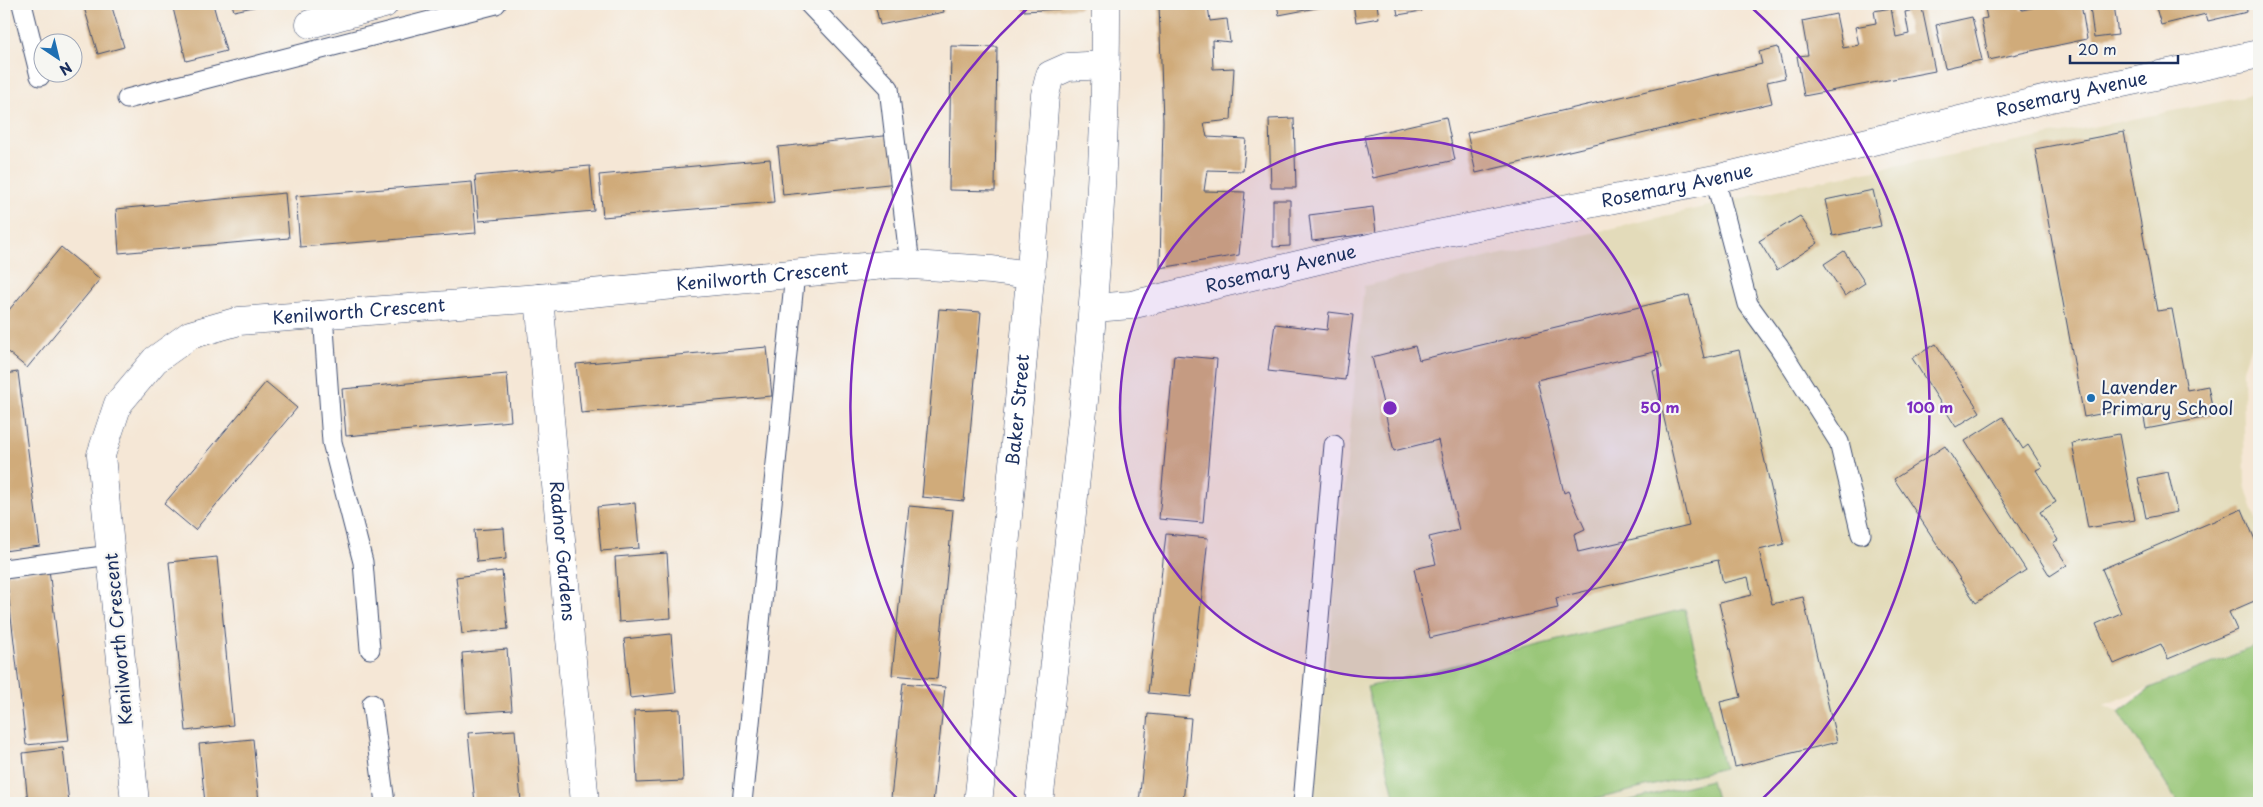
<svg xmlns="http://www.w3.org/2000/svg" width="2263" height="807" font-family="'Playpen Sans',sans-serif">
  <style>
    .built { fill: #e3dbba }
    .green { fill: #96c574; stroke: #587a69 }
    .building { fill: #d0ab7a; fill-rule: evenodd }
    .lines { fill: none; stroke-linecap: round; stroke-linejoin: round }
    .lane-casing { stroke: #3c4b70; stroke-width: 21 }
    .street-casing { stroke: #3c4b70; stroke-width: 29 }
    .secondary-casing { stroke: #3c4b70; stroke-width: 29 }
    .lane { stroke: #fff; stroke-width: 19 }
    .street { stroke: #fff; stroke-width: 28 }
    .secondary { stroke: #fff; stroke-width: 28 }
    .ring { fill: none; stroke: #7b2cbf; stroke-width: 2.5 }
    .poi-dot { fill: #1f6fb2; stroke: #f6f6f2; stroke-width: 2 }
    .labels { text-anchor: middle; stroke-width: 4.5; stroke-linejoin: round; paint-order: stroke }
    .street-label { font-size: 18px; fill: #1b2f5e; stroke: #f6f6f2 }
    .poi-label { font-size: 18px; fill: #1b2f5e; stroke: #f6f6f2; text-anchor: start }
    .centre { fill: #7b2cbf; stroke: #f6f6f2; stroke-width: 2.5 }
    .ring-label { font-size: 15px; text-anchor: middle; font-weight: bold; fill: #7b2cbf; stroke: #f6f6f2; stroke-width: 4.5; stroke-linejoin: round; paint-order: stroke }
  </style>
  <rect width="100%" height="100%" fill="#f6f6f2"/>
  <filter id="ink" filterUnits="userSpaceOnUse"><feTurbulence type="fractalNoise" baseFrequency=".02" numOctaves="2"/><feDisplacementMap in="SourceGraphic" scale="10" xChannelSelector="R" yChannelSelector="G"/><feConvolveMatrix kernelMatrix="1 2 1 2 8 2 1 2 1" color-interpolation-filters="sRGB"/></filter>
  <filter id="wash" filterUnits="userSpaceOnUse"><feTurbulence type="fractalNoise" baseFrequency=".0096" numOctaves="4" result="noise"/><feDisplacementMap in="SourceGraphic" scale="20" xChannelSelector="R" yChannelSelector="G"/><feGaussianBlur stdDeviation="1.12" result="paint"/><feColorMatrix in="noise" values="0 0 0 0 0 0 0 0 0 0 0 0 0 0 0 0 0 1.4 0 .05"/><feComposite in="paint" operator="in"/></filter>
  <g filter="url(#wash)">
    <rect width="100%" height="100%" fill="#f5e7d6"/>
    <!-- built -->
    <polygon class="built" points="2259,94 2259,333 2254,336 2243,369 2245,485 2259,530 2259,644 2104,705 2119,712 2178,803 1314,803 1364,286 1799,185"/>
    <!-- green -->
    <g class="green">
      <polygon points="1685,609 1724,768 1580,803 1396,803 1367,687"/>
      <polygon points="2259,645 2259,803 2178,803 2119,712 2150,688"/>
      <polygon points="1711,780 1717,803 1619,803"/>
    </g>
    <g id="blocks">
      <!-- building -->
      <g class="building">
        <polygon points="83,4 111,4 124,47 98,54"/>
        <polygon points="172,4 213,4 226,51 186,61"/>
        <polygon points="232,4 263,4 263,5 234,11"/>
        <polygon points="875,4 942,4 944,12 880,25"/>
        <polygon points="1023,4 1080,4 1080,8 1024,11"/>
        <polygon points="1159,4 1219,4 1219,5 1208,6 1210,21 1227,19 1230,42 1212,40 1213,69 1234,68 1231,120 1204,123 1207,137 1246,139 1243,171 1207,170 1204,191 1245,192 1239,255 1160,268 1163,121"/>
        <polygon points="1277,4 1332,4 1332,5 1279,15"/>
        <polygon points="1353,4 1377,4 1379,18 1356,22"/>
        <polygon points="1396,4 1421,4 1422,11 1398,15"/>
        <polygon points="1984,4 2020,4 2022,10 2036,7 2036,4 2081,4 2087,39 1989,60 1981,19 1987,18"/>
        <polygon points="2110,4 2114,4 2118,35 2094,38 2090,7"/>
        <polygon points="2155,4 2246,4 2247,12 2208,21 2206,14 2161,25"/>
        <polygon points="1891,8 1896,37 1909,34 1905,12 1922,8 1935,71 1804,96 1797,56 1808,55 1802,21 1836,14 1843,48 1859,45 1855,27 1876,23 1874,11"/>
        <polygon points="1972,17 1982,60 1945,68 1936,25"/>
        <polygon points="951,46 997,47 995,191 949,190"/>
        <polygon points="1778,47 1785,78 1767,82 1772,103 1476,173 1467,133 1762,64 1759,52"/>
        <polygon points="1446,117 1455,160 1373,178 1364,136"/>
        <polygon points="1294,118 1296,188 1271,188 1269,119"/>
        <polygon points="2124,132 2157,311 2172,309 2187,390 2208,386 2214,416 2146,429 2142,406 2084,417 2035,149"/>
        <polygon points="893,135 898,183 783,195 778,147"/>
        <polygon points="770,159 774,202 603,217 599,175"/>
        <polygon points="590,166 594,211 479,221 475,176"/>
        <polygon points="472,182 476,233 300,247 296,196"/>
        <polygon points="1873,190 1881,226 1833,236 1825,200"/>
        <polygon points="285,193 289,238 119,253 116,209"/>
        <polygon points="1273,200 1290,200 1290,246 1273,247"/>
        <polygon points="1373,207 1376,233 1312,241 1309,215"/>
        <polygon points="1800,216 1818,243 1777,270 1759,241"/>
        <polygon points="61,247 100,279 27,368 4,349 4,316"/>
        <polygon points="1844,251 1865,283 1845,296 1824,264"/>
        <path d="M1689,295L1704,358L1739,350L1784,544L1759,550L1772,604L1803,597L1837,742L1735,767L1720,702L1741,697L1719,603L1752,595L1748,577L1723,583L1718,560L1556,598L1558,608L1430,638L1414,569L1436,564L1429,537L1459,530L1438,440L1394,451L1372,357L1415,346L1419,360ZM1658,351L1662,368L1653,371L1689,526L1578,552L1574,534L1585,529L1568,491L1564,493L1537,380Z"/>
        <polygon points="939,309 981,312 964,501 922,497"/>
        <polygon points="1329,312 1353,315 1345,380 1268,371 1275,324 1327,330"/>
        <polygon points="1936,344 1980,412 1956,427 1912,358"/>
        <polygon points="767,347 772,396 581,413 576,364"/>
        <polygon points="1174,355 1217,359 1203,523 1159,519"/>
        <polygon points="18,372 40,546 4,551 4,374"/>
        <polygon points="507,374 511,421 346,436 342,389"/>
        <polygon points="266,382 297,408 195,530 164,504"/>
        <polygon points="2003,417 2023,449 2028,445 2042,467 2036,470 2056,502 2040,512 2058,540 2053,543 2067,565 2050,576 1965,441"/>
        <polygon points="2119,434 2135,520 2088,528 2072,443"/>
        <polygon points="1945,446 2026,570 1976,603 1894,479"/>
        <polygon points="2168,472 2177,512 2146,518 2138,478"/>
        <polygon points="635,503 639,548 601,551 597,507"/>
        <polygon points="909,506 953,510 937,679 892,675"/>
        <polygon points="2242,509 2258,547 2259,546 2259,599 2229,612 2237,630 2168,659 2161,644 2114,664 2096,624 2121,613 2102,569"/>
        <polygon points="504,528 506,559 477,562 474,530"/>
        <polygon points="1166,534 1208,538 1191,697 1148,693"/>
        <polygon points="667,553 671,618 619,622 615,557"/>
        <polygon points="217,557 233,725 186,731 169,562"/>
        <polygon points="49,569 69,741 26,745 6,574"/>
        <polygon points="502,571 508,629 462,634 456,577"/>
        <polygon points="671,634 676,693 630,698 624,639"/>
        <polygon points="507,649 512,710 466,713 462,653"/>
        <polygon points="903,683 945,687 933,803 891,798"/>
        <polygon points="680,709 683,781 637,783 634,711"/>
        <polygon points="1148,714 1191,718 1183,803 1139,803"/>
        <polygon points="515,730 521,802 475,803 468,733"/>
        <polygon points="253,739 259,803 205,803 199,744"/>
        <polygon points="63,748 69,803 28,803 23,753"/>
      </g>
    </g>
  </g>
  <g filter="url(#ink)">
    <use href="#blocks" fill-opacity="0" stroke="#3c4b70" stroke-width="1"/>
    <g class="lines">
      <!-- lane casing -->
      <g class="lane-casing">
        <g id="lane">
          <polyline points="22,4 40,76"/>
          <polyline points="809,4 889,88 910,265"/>
          <polyline points="127,99 496,4"/>
          <polyline points="1715,179 1748,304 1779,347 1839,442 1861,534"/>
          <polyline points="323,314 332,442 363,562 370,649"/>
          <polyline points="4,569 111,555"/>
          <polyline points="372,704 385,803"/>
          <polyline points="742,803 795,273"/>
          <polyline points="1303,803 1334,445"/>
        </g>
      </g>
      <!-- street casing -->
      <g class="street-casing">
        <g id="street">
          <polyline points="310,24 384,4"/>
          <path id="s1" d="M539,298L585,803"/>
          <path id="s2" d="M1094,308L1131,305L1377,246L1715,179L2051,98L2259,54"/>
          <path id="s3" d="M135,803L101,455L118,404L155,360L190,335L239,321L539,298L895,264L991,270L1031,275"/>
          <path id="s4" d="M978,803C1004,567 1027,331 1045,95L1050,75L1068,67L1106,65"/>
        </g>
      </g>
      <!-- secondary casing -->
      <g class="secondary-casing">
        <path id="secondary" d="M1039,803C1068,538 1107,271 1106,4"/>
      </g>
      <!-- lane -->
      <use href="#lane" class="lane"/>
      <!-- street -->
      <use href="#street" class="street"/>
      <!-- secondary -->
      <use href="#secondary" class="secondary"/>
    </g>
  </g>
  <!-- distance rings -->
  <circle cx="1390" cy="408" r="270" fill="#7b2cbf" fill-opacity=".12"/>
  <g class="ring">
    <circle cx="1390" cy="408" r="270"/>
    <path d="M1022 803A540 540 0 0 1 1029 7M1751 7A540 540 0 0 1 1758 803"/>
  </g>
  <!-- markers -->
  <circle class="poi-dot" cx="2091" cy="398" r="5"/>
  <g class="labels">
    <!-- street labels -->
    <g class="street-label">
      <text dy="6" stroke="none"><textPath href="#s2" startOffset="1001">Rosemary Avenue</textPath></text>
      <text dy="6" stroke="none"><textPath href="#s2" startOffset="596">Rosemary Avenue</textPath></text>
      <text dy="6" stroke="none"><textPath href="#s2" startOffset="191">Rosemary Avenue</textPath></text>
      <text dy="6" stroke="none"><textPath href="#s3" startOffset="1080">Kenilworth Crescent</textPath></text>
      <text dy="6" stroke="none"><textPath href="#s3" startOffset="675">Kenilworth Crescent</textPath></text>
      <text dy="6" stroke="none"><textPath href="#s4" startOffset="395">Baker Street</textPath></text>
      <text dy="6" stroke="none"><textPath href="#s1" startOffset="254">Radnor Gardens</textPath></text>
      <text transform="translate(119 639) rotate(-95)" y="6">Kenilworth Crescent</text>
    </g>
    <!-- poi labels -->
    <g class="poi-label">
      <text x="2101" y="394">Lavender<tspan x="2101" dy="21">Primary School</tspan></text>
    </g>
  </g>
  <circle cx="1390" cy="408" r="8" class="centre"/>
  <g class="ring-label">
    <text x="1660" y="413">50 m</text>
    <text x="1930" y="413">100 m</text>
  </g>
  <!-- margin -->
  <rect width="2263" height="807" fill="none" stroke="#f6f6f2" stroke-width="20"/>
  <!-- north arrow -->
  <g transform="translate(58 58) rotate(145)"><circle r="24" fill="#f6f6f2" stroke="#9ea6b7"/>
  <path d="M0-4L9 19L0 12L-9 19Z" fill="#1f6fb2"/>
  <text y="-8" font-size="14" font-weight="bold" text-anchor="middle" fill="#1b2f5e">N</text>
  </g>
  <!-- scale -->
  <path d="M2070 55v8h108v-8" fill="none" stroke="#1b2f5e" stroke-width="2.5"/>
  <text x="2078" y="55" font-size="15" fill="#1b2f5e" stroke="#f6f6f2" stroke-width="4" paint-order="stroke">20 m</text>
</svg>
